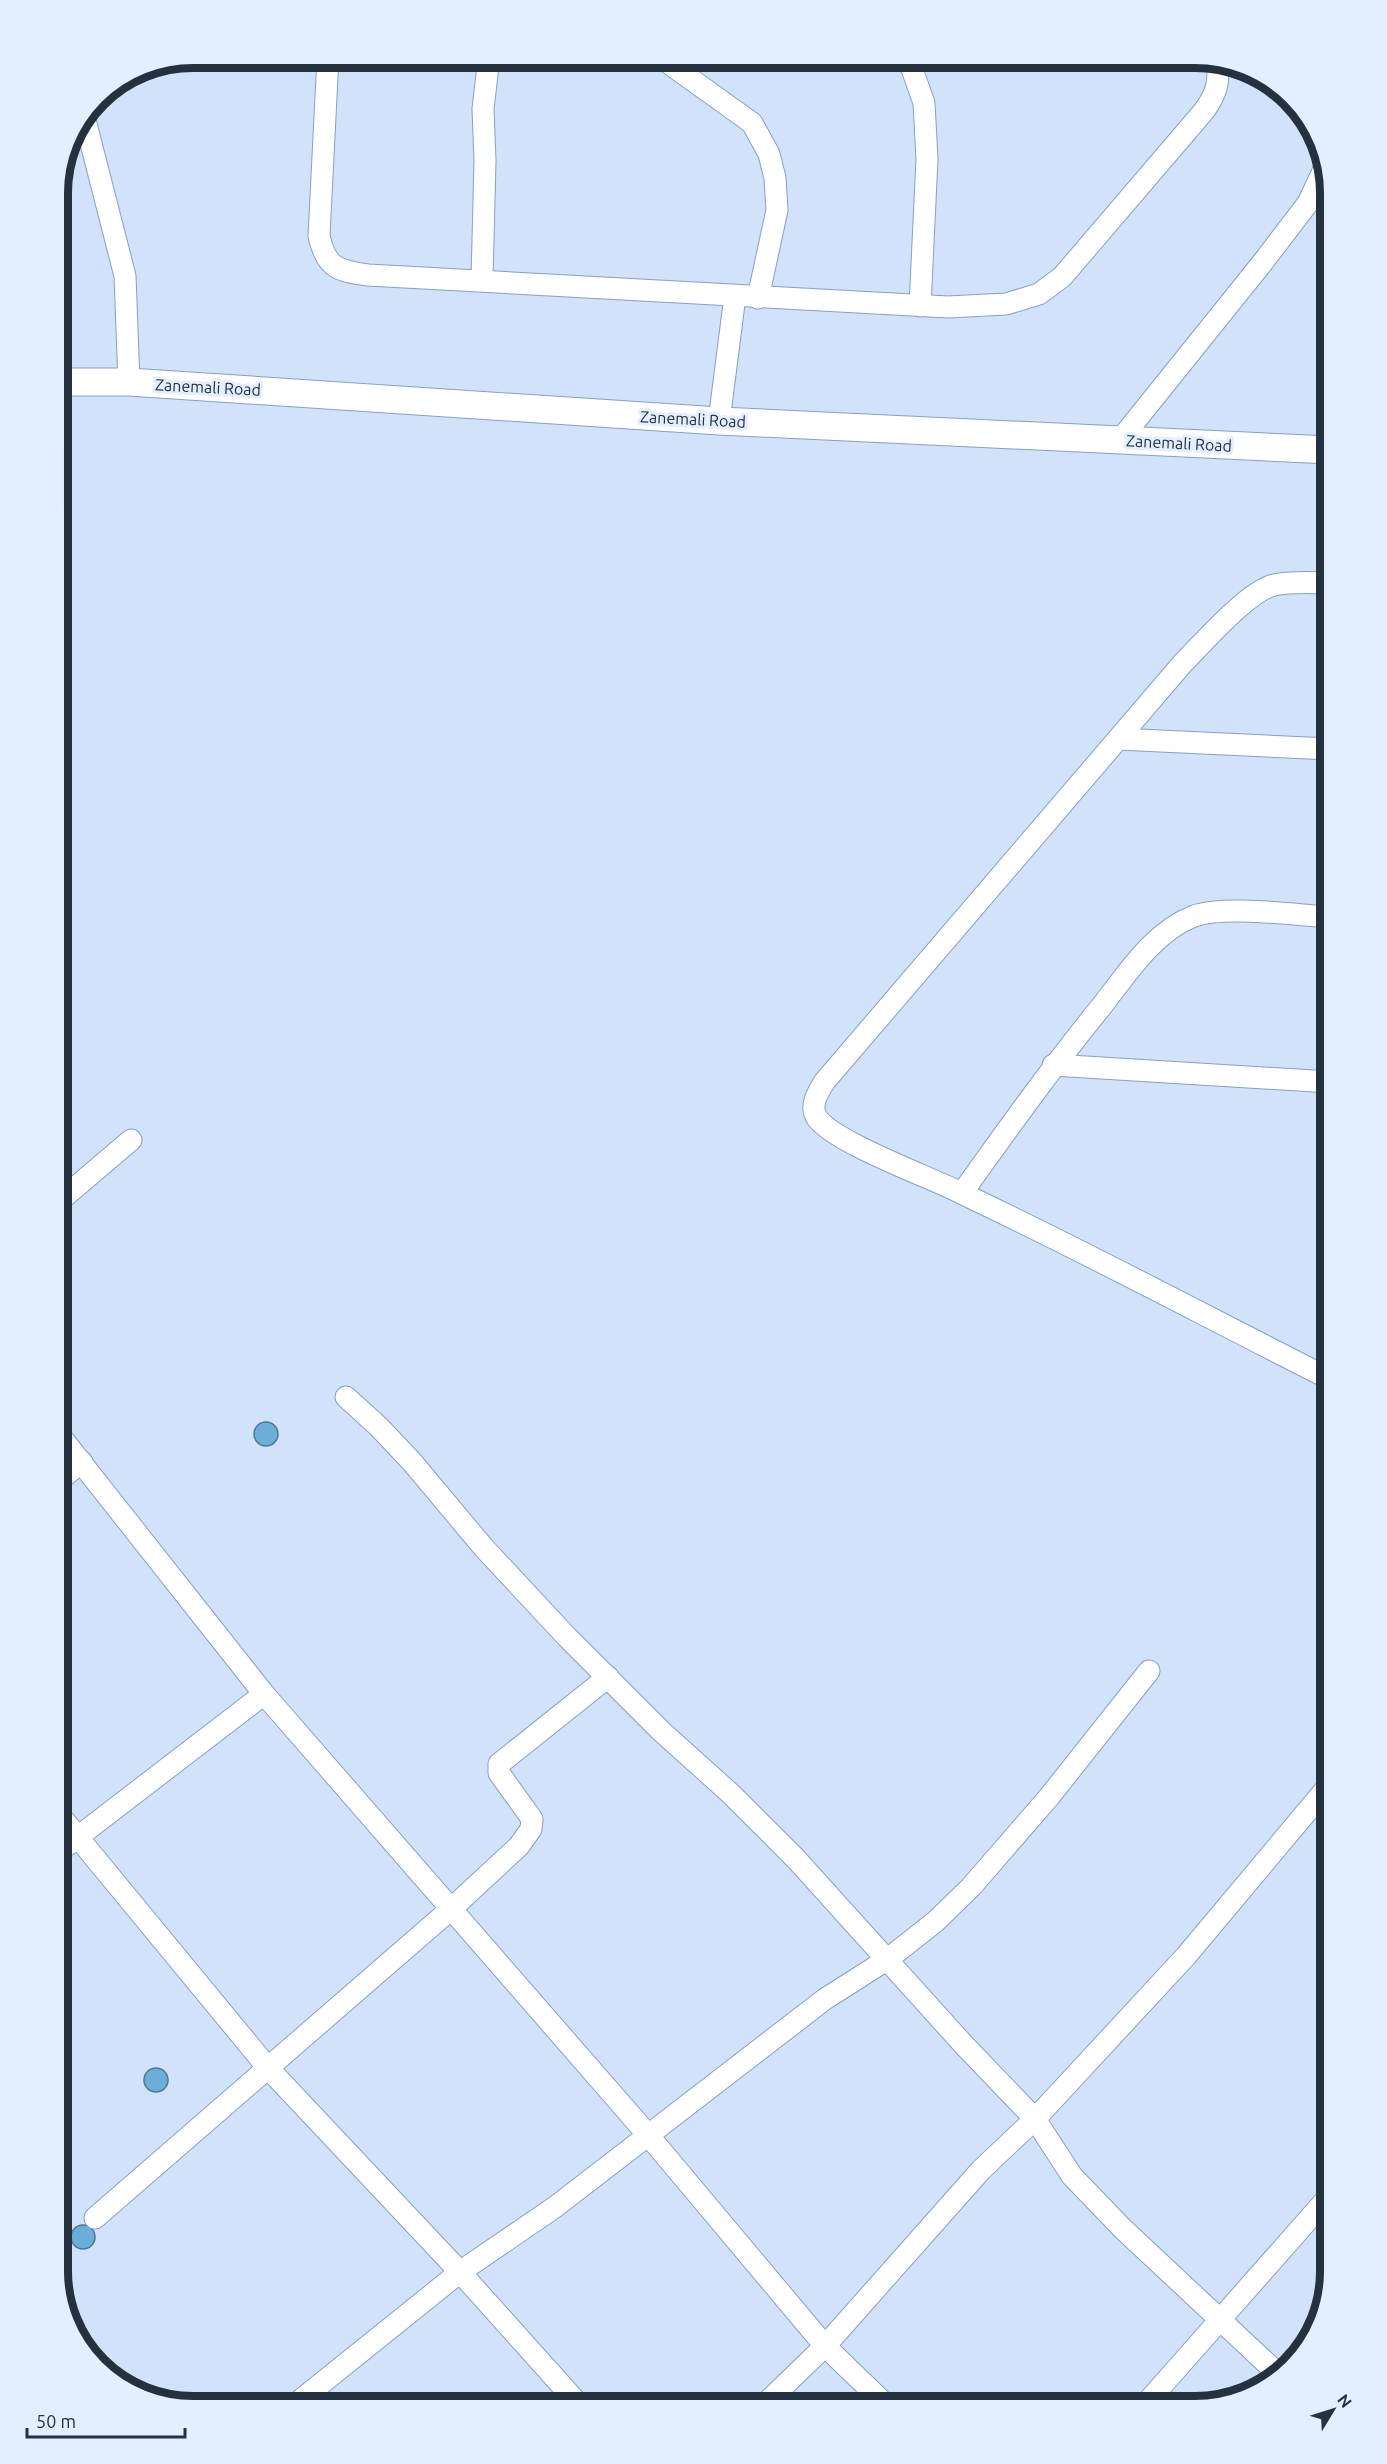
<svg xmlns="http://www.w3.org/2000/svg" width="1387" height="2464" font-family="Ubuntu,sans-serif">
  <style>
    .building { fill: #6bafd9; stroke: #4c7691; stroke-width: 1.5 }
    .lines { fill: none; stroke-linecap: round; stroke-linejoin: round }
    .minor-casing { stroke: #86a0c5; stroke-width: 23 }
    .tertiary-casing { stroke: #86a0c5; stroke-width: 29 }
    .path { stroke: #738194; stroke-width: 4; stroke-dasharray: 3 3; stroke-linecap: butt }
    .minor { stroke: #fff; stroke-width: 21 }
    .tertiary { stroke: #fff; stroke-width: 27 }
    .labels { text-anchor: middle; stroke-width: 6; stroke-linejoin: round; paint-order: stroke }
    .street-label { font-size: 16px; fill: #263140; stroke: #e3eeff }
    .rim { fill: none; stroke: #263140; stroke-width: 8 }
  </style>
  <rect width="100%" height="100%" fill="#d1e2fa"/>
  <!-- building -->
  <g class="building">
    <circle cx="266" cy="1434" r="12"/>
    <circle cx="156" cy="2080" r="12"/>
    <circle cx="83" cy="2237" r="12"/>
  </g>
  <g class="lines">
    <!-- minor casing -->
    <g class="minor-casing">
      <g id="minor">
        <path d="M328,57L319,236C326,268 338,271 368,275L948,307L1006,304L1039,294L1062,277L1204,111C1216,94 1220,83 1217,62"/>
        <polyline points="660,57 752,123 769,154 775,178 777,210 758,298"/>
        <polyline points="905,57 912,69 924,103 927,159 920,306"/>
        <polyline points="84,116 125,276 129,382"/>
        <polyline points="482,280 485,161 483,109 489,57"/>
        <polyline points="719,421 735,296"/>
        <polyline points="1120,440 1263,262 1308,203 1325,167"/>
        <polyline points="1118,739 1330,749"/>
        <polyline points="1053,1065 1330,1082"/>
        <path d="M962,1193C1007,1130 1052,1067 1101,1007C1127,974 1153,932 1194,916C1225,905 1295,915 1330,917"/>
        <polyline points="57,1203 131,1140"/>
        <path d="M1330,1379C1207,1317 1086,1252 961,1193C930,1177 835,1143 817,1118C809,1106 818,1092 825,1081L1183,663C1203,643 1248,591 1274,585C1292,581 1312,583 1330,583"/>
        <polyline points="346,1397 379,1427 412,1462 484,1548 567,1637 661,1731 731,1794 796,1859 964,2045 1035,2119 1072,2176 1123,2229 1276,2372"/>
        <polyline points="57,1432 264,1694 648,2135 825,2346 888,2407"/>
        <polyline points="57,1482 82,1462"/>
        <polyline points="57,1812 268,2068 460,2272 581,2407"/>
        <polyline points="57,1853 264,1694"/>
        <polyline points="95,2218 451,1909 519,1846 531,1829 532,1819 499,1773 499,1764 608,1677"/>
        <polyline points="292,2407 460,2272 555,2207 825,1999 888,1959 936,1921 971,1887 1049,1797 1149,1671"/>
        <polyline points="762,2407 825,2346 981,2170 1035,2119 1186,1956 1325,1790"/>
        <polyline points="1143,2407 1330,2195"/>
      </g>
    </g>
    <!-- tertiary casing -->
    <g class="tertiary-casing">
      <polyline id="tertiary" points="57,382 129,382 719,421 1330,450"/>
    </g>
    <!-- path -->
    <polyline class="path" points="1259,78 1280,89"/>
    <!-- minor -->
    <use href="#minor" class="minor"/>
    <!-- tertiary -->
    <use href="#tertiary" class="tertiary"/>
  </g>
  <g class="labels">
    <!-- street labels -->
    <g class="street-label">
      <text transform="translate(208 387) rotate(3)" y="6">Zanemali Road</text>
      <text transform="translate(693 419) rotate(3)" y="6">Zanemali Road</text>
      <text transform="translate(1179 443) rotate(3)" y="6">Zanemali Road</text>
    </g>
  </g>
  <!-- crop -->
  <path d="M0 0H1387V2464H0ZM193 68H1195A125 125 0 0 1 1320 193V2271A125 125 0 0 1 1195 2396H193A125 125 0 0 1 68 2271V193A125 125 0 0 1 193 68Z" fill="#e3eeff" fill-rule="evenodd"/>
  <path class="rim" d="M193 68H1195A125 125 0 0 1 1320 193V2271A125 125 0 0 1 1195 2396H193A125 125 0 0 1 68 2271V193A125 125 0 0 1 193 68Z"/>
  <!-- north arrow -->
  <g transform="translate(1333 2410) rotate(52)" stroke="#e3eeff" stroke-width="4.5" paint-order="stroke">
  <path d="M0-4.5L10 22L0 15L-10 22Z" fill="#263140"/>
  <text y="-9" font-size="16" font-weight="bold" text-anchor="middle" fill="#263140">N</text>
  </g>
  <!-- scale -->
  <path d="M27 2428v9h158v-9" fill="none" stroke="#263140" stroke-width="3"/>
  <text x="36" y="2428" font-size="18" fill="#263140" stroke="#e3eeff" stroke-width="4.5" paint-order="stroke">50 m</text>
</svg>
